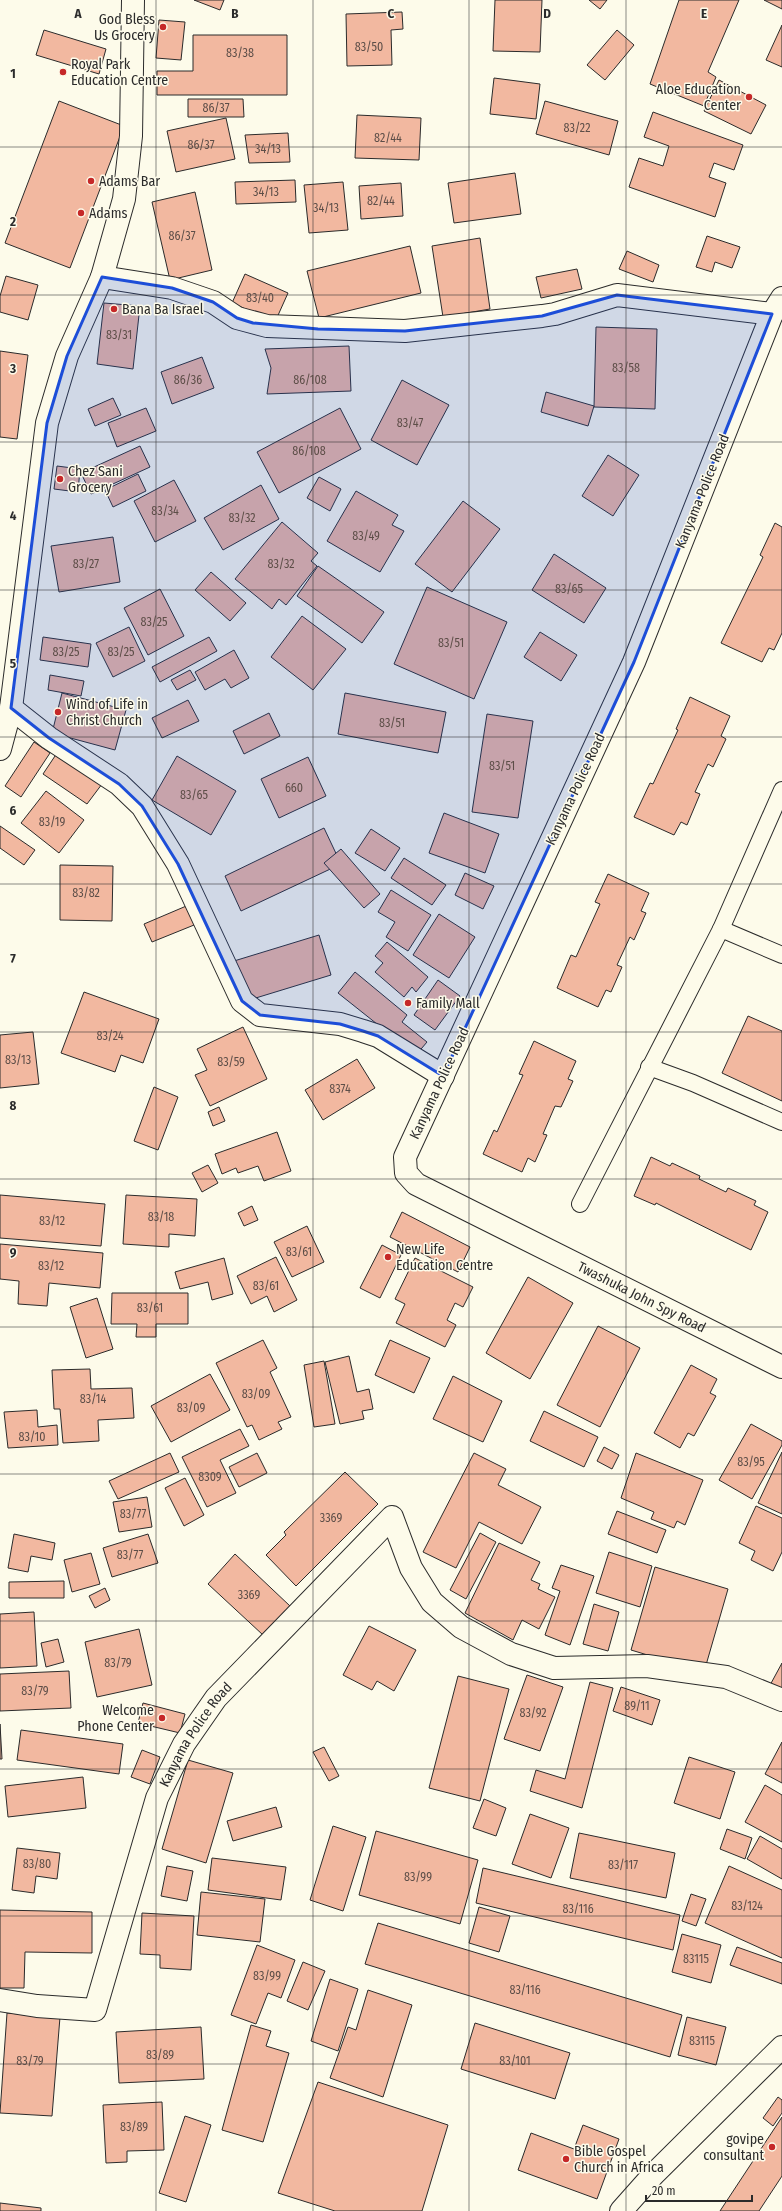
<svg xmlns="http://www.w3.org/2000/svg" width="782" height="2211" font-family="'Fira Sans Condensed',sans-serif">
  <style>
    .building { fill: #f2b8a0; stroke: #2b2b2b }
    .lines { fill: none; stroke-linecap: round; stroke-linejoin: round }
    .lane-casing { stroke: #2b2b2b; stroke-width: 18 }
    .street-casing { stroke: #2b2b2b; stroke-width: 24 }
    .lane { stroke: #fdfbea; stroke-width: 16 }
    .street { stroke: #fdfbea; stroke-width: 22 }
    .marked { fill: #1d4ed8; fill-opacity: 0.2; stroke: #1d4ed8; stroke-width: 3; stroke-linejoin: round }
    .grid { fill: none; stroke: #2b2b2b; stroke-width: 1; stroke-opacity: 0.55 }
    .poi-dot { fill: #c62828; stroke: #fdfbea; stroke-width: 1.5 }
    .labels { text-anchor: middle; stroke-width: 3; stroke-linejoin: round; paint-order: stroke }
    .number-label { font-size: 12px; fill: #5d4e48 }
    .poi-label { font-size: 14px; fill: #2b2b2b; stroke: #fdfbea; text-anchor: start }
    .street-label { font-size: 14px; fill: #2b2b2b; stroke: #fdfbea }
    .grid-label { font-size: 13px; text-anchor: middle; font-weight: bold; fill: #2b2b2b; stroke: #fdfbea; stroke-width: 3; stroke-linejoin: round; paint-order: stroke }
  </style>
  <rect width="100%" height="100%" fill="#fdfbea"/>
  <!-- building -->
  <g class="building">
    <polygon points="194,0 224,0 220,10"/>
    <polygon points="495,0 542,0 540,52 493,51"/>
    <polygon points="589,0 607,0 600,9"/>
    <polygon points="679,0 739,0 708,72 716,77 704,106 650,84"/>
    <polygon points="764,0 782,0 782,9"/>
    <polygon points="402,12 403,29 391,30 392,65 347,66 346,14"/>
    <polygon points="159,20 185,22 181,60 156,58"/>
    <polygon points="782,25 782,67 766,60"/>
    <polygon points="44,30 106,49 99,74 36,55"/>
    <polygon points="617,30 634,45 605,80 587,65"/>
    <polygon points="193,35 287,35 287,95 157,95 157,71 193,71"/>
    <polygon points="494,78 540,84 536,119 490,114"/>
    <polygon points="719,80 766,105 751,134 704,111"/>
    <polygon points="188,99 243,99 244,117 188,117"/>
    <polygon points="59,101 124,126 70,268 5,243"/>
    <polygon points="545,101 618,121 609,155 536,134"/>
    <polygon points="653,112 743,145 734,170 714,163 709,177 726,183 715,217 629,187 639,158 663,166 669,146 644,137"/>
    <polygon points="357,115 421,118 419,160 355,158"/>
    <polygon points="226,118 235,159 176,172 167,131"/>
    <polygon points="288,133 290,162 249,163 245,135"/>
    <polygon points="515,173 521,214 454,223 448,183"/>
    <polygon points="295,180 296,202 236,204 235,182"/>
    <polygon points="343,182 348,230 309,233 304,185"/>
    <polygon points="401,183 403,216 361,219 359,186"/>
    <polygon points="195,192 212,270 170,280 152,202"/>
    <polygon points="707,236 740,247 732,268 715,262 712,272 696,267"/>
    <polygon points="480,238 490,309 443,317 432,246"/>
    <polygon points="410,246 421,293 319,318 307,271"/>
    <polygon points="627,251 659,265 653,282 619,269"/>
    <polygon points="577,269 582,289 541,298 536,277"/>
    <polygon points="245,274 288,293 275,322 232,303"/>
    <polygon points="6,276 38,285 28,320 0,312 0,296"/>
    <polygon points="104,303 140,306 133,369 97,364"/>
    <polygon points="596,327 657,329 655,409 594,407"/>
    <polygon points="349,346 351,391 267,394 271,368 265,349"/>
    <polygon points="0,351 28,355 17,439 0,437"/>
    <polygon points="202,357 214,388 172,404 161,372"/>
    <polygon points="402,380 449,405 417,465 371,440"/>
    <polygon points="546,392 594,406 588,426 541,412"/>
    <polygon points="113,398 121,415 95,426 88,409"/>
    <polygon points="146,408 156,431 117,447 108,423"/>
    <polygon points="340,408 361,449 279,493 257,452"/>
    <polygon points="140,446 150,467 91,494 81,473"/>
    <polygon points="608,455 639,475 613,516 582,496"/>
    <polygon points="57,466 80,469 78,492 54,489"/>
    <polygon points="138,474 146,491 113,507 105,490"/>
    <polygon points="319,477 341,489 330,511 307,498"/>
    <polygon points="174,480 196,521 155,542 134,501"/>
    <polygon points="261,485 279,519 223,550 204,518"/>
    <polygon points="356,491 398,515 392,525 404,531 380,572 327,541"/>
    <polygon points="463,501 500,529 452,592 415,564"/>
    <polygon points="282,522 318,553 311,561 317,566 286,605 279,599 272,609 235,579"/>
    <polygon points="775,523 782,527 782,633 774,650 769,648 762,662 721,643 763,557 760,555"/>
    <polygon points="113,537 120,582 59,592 51,546"/>
    <polygon points="554,554 606,588 584,623 532,590"/>
    <polygon points="318,566 384,612 362,643 297,596"/>
    <polygon points="211,572 246,603 230,621 195,590"/>
    <polygon points="427,587 507,622 474,699 394,664"/>
    <polygon points="160,589 184,636 148,655 124,608"/>
    <polygon points="302,616 346,649 313,690 271,657"/>
    <polygon points="129,627 145,661 113,677 96,643"/>
    <polygon points="540,632 577,655 561,681 524,657"/>
    <polygon points="43,637 91,644 88,667 40,660"/>
    <polygon points="209,637 217,651 160,682 152,667"/>
    <polygon points="234,650 249,678 231,688 225,679 205,690 195,672"/>
    <polygon points="190,670 196,680 177,690 171,680"/>
    <polygon points="50,675 84,681 81,696 48,690"/>
    <polygon points="62,693 126,710 115,750 52,733"/>
    <polygon points="345,693 446,712 438,753 338,734"/>
    <polygon points="690,697 730,716 721,736 726,739 713,767 708,764 695,792 700,794 687,825 681,822 674,835 634,817 650,783 653,784 678,730 676,729"/>
    <polygon points="188,700 199,721 162,738 152,718"/>
    <polygon points="269,713 280,736 244,754 233,731"/>
    <polygon points="487,714 533,721 518,818 472,812"/>
    <polygon points="34,742 50,753 21,797 5,786"/>
    <polygon points="57,753 102,784 87,804 43,774"/>
    <polygon points="177,756 236,791 211,835 152,800"/>
    <polygon points="308,757 326,796 279,818 261,779"/>
    <polygon points="46,791 84,820 59,853 21,823"/>
    <polygon points="444,813 499,834 485,873 429,853"/>
    <polygon points="0,826 35,850 24,865 0,848"/>
    <polygon points="324,828 341,864 241,911 225,876"/>
    <polygon points="371,829 400,848 385,871 355,853"/>
    <polygon points="341,849 380,894 364,908 324,863"/>
    <polygon points="404,858 446,885 432,905 391,878"/>
    <polygon points="60,865 113,866 112,921 60,920"/>
    <polygon points="465,873 494,886 483,909 455,895"/>
    <polygon points="608,874 649,893 641,911 646,913 634,940 630,937 617,965 622,967 611,992 606,990 598,1007 557,988 571,955 576,957 600,904 595,902"/>
    <polygon points="391,890 431,915 408,951 386,937 395,922 378,912"/>
    <polygon points="191,904 199,923 152,942 144,924"/>
    <polygon points="439,914 475,937 449,978 413,955"/>
    <polygon points="319,935 331,975 246,1001 234,961"/>
    <polygon points="387,942 428,977 416,992 412,987 404,997 375,972 383,963 375,956"/>
    <polygon points="355,972 407,1015 402,1022 427,1042 416,1055 338,993"/>
    <polygon points="438,980 460,996 435,1030 414,1015"/>
    <polygon points="84,992 159,1019 143,1063 121,1055 115,1072 61,1053"/>
    <polygon points="748,1016 782,1031 782,1101 722,1073"/>
    <polygon points="243,1027 267,1079 210,1106 195,1075 207,1070 197,1049"/>
    <polygon points="33,1032 39,1084 0,1088 0,1035"/>
    <polygon points="534,1041 576,1061 568,1079 573,1081 561,1107 555,1106 543,1134 547,1135 535,1162 528,1158 522,1172 483,1154 494,1130 497,1132 523,1075 519,1074"/>
    <polygon points="357,1059 375,1088 323,1120 305,1090"/>
    <polygon points="154,1087 178,1097 158,1150 134,1141"/>
    <polygon points="219,1107 225,1121 213,1126 208,1112"/>
    <polygon points="277,1132 291,1171 264,1181 258,1166 238,1173 236,1168 222,1174 215,1154"/>
    <polygon points="651,1157 670,1166 672,1163 700,1176 699,1179 726,1192 728,1188 756,1201 754,1205 768,1212 751,1250 656,1203 655,1205 634,1196"/>
    <polygon points="208,1165 218,1183 202,1192 192,1173"/>
    <polygon points="0,1195 105,1204 101,1246 0,1238"/>
    <polygon points="126,1195 197,1199 195,1236 169,1234 169,1247 123,1244"/>
    <polygon points="252,1206 258,1220 244,1226 238,1213"/>
    <polygon points="402,1212 470,1247 458,1272 390,1237"/>
    <polygon points="307,1226 324,1262 292,1277 274,1242"/>
    <polygon points="0,1244 103,1253 100,1288 49,1283 47,1306 18,1304 19,1281 0,1279"/>
    <polygon points="382,1245 401,1255 380,1298 360,1288"/>
    <polygon points="276,1257 297,1300 274,1312 267,1296 251,1304 237,1276"/>
    <polygon points="224,1258 233,1294 212,1300 208,1282 180,1289 175,1272"/>
    <polygon points="415,1258 473,1287 463,1307 455,1303 447,1320 456,1325 445,1347 396,1323 405,1304 395,1299"/>
    <polygon points="528,1277 573,1303 530,1379 486,1353"/>
    <polygon points="112,1293 188,1293 188,1324 156,1324 156,1337 136,1337 137,1324 111,1324"/>
    <polygon points="97,1298 113,1349 86,1358 70,1307"/>
    <polygon points="598,1326 640,1348 600,1427 557,1405"/>
    <polygon points="263,1340 277,1368 270,1372 291,1417 278,1422 282,1429 259,1440 252,1425 247,1427 216,1363"/>
    <polygon points="390,1340 430,1358 414,1393 375,1375"/>
    <polygon points="349,1356 357,1392 369,1389 373,1409 362,1411 364,1419 340,1424 325,1362"/>
    <polygon points="324,1361 335,1424 314,1427 304,1365"/>
    <polygon points="691,1365 717,1379 710,1393 716,1396 694,1436 688,1433 680,1448 654,1433"/>
    <polygon points="90,1369 91,1389 132,1388 134,1418 98,1420 99,1441 63,1443 60,1409 54,1409 52,1370"/>
    <polygon points="210,1374 230,1410 171,1442 151,1406"/>
    <polygon points="453,1376 502,1401 483,1442 433,1419"/>
    <polygon points="37,1410 38,1427 57,1425 58,1445 8,1448 4,1412"/>
    <polygon points="544,1411 598,1437 584,1467 530,1441"/>
    <polygon points="751,1424 782,1441 782,1445 752,1499 719,1480"/>
    <polygon points="240,1429 249,1446 220,1460 236,1493 207,1507 182,1457"/>
    <polygon points="604,1447 619,1455 612,1469 597,1461"/>
    <polygon points="782,1452 782,1514 758,1503"/>
    <polygon points="170,1453 179,1472 118,1499 109,1481"/>
    <polygon points="257,1453 267,1473 239,1487 229,1467"/>
    <polygon points="474,1453 506,1469 498,1485 541,1507 522,1544 479,1522 456,1568 423,1552"/>
    <polygon points="636,1453 703,1480 685,1525 677,1521 674,1528 651,1519 654,1512 621,1498"/>
    <polygon points="345,1472 378,1504 296,1586 266,1555 286,1535 284,1532"/>
    <polygon points="185,1478 204,1515 184,1526 165,1488"/>
    <polygon points="147,1497 152,1527 119,1532 113,1502"/>
    <polygon points="756,1506 782,1518 782,1552 773,1571 751,1560 755,1551 739,1543"/>
    <polygon points="617,1511 666,1530 657,1553 608,1534"/>
    <polygon points="480,1533 496,1542 466,1599 450,1590"/>
    <polygon points="14,1534 55,1543 52,1560 31,1556 28,1572 8,1568"/>
    <polygon points="148,1534 158,1563 112,1577 103,1548"/>
    <polygon points="499,1543 540,1562 531,1580 540,1584 538,1589 555,1597 539,1629 522,1620 513,1640 465,1613"/>
    <polygon points="609,1552 652,1566 640,1607 596,1593"/>
    <polygon points="91,1553 100,1584 72,1592 64,1560"/>
    <polygon points="235,1554 290,1606 263,1635 208,1584"/>
    <polygon points="561,1565 594,1576 570,1645 545,1635 560,1591 552,1588"/>
    <polygon points="655,1567 728,1589 704,1672 631,1650"/>
    <polygon points="64,1581 64,1598 9,1598 9,1582"/>
    <polygon points="105,1588 110,1600 95,1608 89,1596"/>
    <polygon points="594,1604 619,1612 608,1651 583,1644"/>
    <polygon points="34,1612 37,1666 0,1668 0,1614"/>
    <polygon points="369,1626 416,1650 394,1691 377,1681 372,1690 343,1675"/>
    <polygon points="139,1629 152,1685 97,1697 85,1642"/>
    <polygon points="58,1639 64,1662 46,1667 41,1643"/>
    <polygon points="782,1663 782,1693 769,1687"/>
    <polygon points="69,1671 71,1708 0,1711 0,1674"/>
    <polygon points="527,1675 563,1687 540,1751 504,1739"/>
    <polygon points="458,1676 509,1689 480,1801 429,1788"/>
    <polygon points="590,1682 613,1688 582,1808 530,1791 536,1770 565,1779"/>
    <polygon points="621,1687 660,1700 652,1725 613,1711"/>
    <polygon points="143,1703 185,1714 180,1733 138,1723"/>
    <polygon points="0,1724 2,1759 0,1759"/>
    <polygon points="21,1730 123,1744 119,1774 17,1760"/>
    <polygon points="782,1742 782,1783 765,1774"/>
    <polygon points="324,1747 339,1776 329,1781 313,1752"/>
    <polygon points="142,1750 160,1757 150,1784 131,1777"/>
    <polygon points="689,1757 735,1772 720,1819 674,1803"/>
    <polygon points="188,1760 233,1773 206,1863 162,1849"/>
    <polygon points="83,1777 86,1808 8,1817 5,1786"/>
    <polygon points="765,1785 782,1795 782,1842 745,1822"/>
    <polygon points="484,1799 506,1808 496,1836 473,1828"/>
    <polygon points="276,1807 282,1827 233,1841 227,1821"/>
    <polygon points="530,1814 569,1828 551,1878 512,1864"/>
    <polygon points="333,1826 366,1837 343,1911 310,1900"/>
    <polygon points="727,1829 752,1838 745,1859 720,1849"/>
    <polygon points="376,1831 478,1860 460,1924 359,1895"/>
    <polygon points="579,1833 675,1853 666,1898 570,1878"/>
    <polygon points="760,1836 782,1849 782,1879 747,1859"/>
    <polygon points="17,1848 60,1853 57,1879 36,1876 34,1893 12,1890"/>
    <polygon points="212,1858 286,1867 281,1900 208,1890"/>
    <polygon points="167,1866 193,1871 187,1901 161,1896"/>
    <polygon points="729,1866 782,1890 782,1958 705,1923"/>
    <polygon points="483,1868 680,1915 673,1950 476,1903"/>
    <polygon points="201,1892 265,1899 260,1942 197,1935"/>
    <polygon points="691,1894 706,1899 696,1926 682,1921"/>
    <polygon points="479,1907 510,1916 499,1952 469,1943"/>
    <polygon points="0,1910 92,1912 92,1953 25,1952 24,1988 0,1988"/>
    <polygon points="142,1913 194,1916 191,1970 160,1968 160,1955 140,1954"/>
    <polygon points="378,1923 682,2015 670,2057 365,1964"/>
    <polygon points="682,1934 721,1945 711,1983 672,1972"/>
    <polygon points="257,1945 295,1960 281,1998 268,1993 256,2024 231,2015"/>
    <polygon points="737,1947 782,1963 782,1984 730,1965"/>
    <polygon points="303,1962 325,1971 308,2010 287,2001"/>
    <polygon points="330,1979 358,1989 338,2051 311,2041"/>
    <polygon points="368,1990 412,2005 383,2097 330,2078 348,2027 356,2030"/>
    <polygon points="7,2013 60,2017 52,2116 0,2113"/>
    <polygon points="687,2017 726,2027 716,2065 678,2055"/>
    <polygon points="475,2023 570,2053 555,2099 461,2069"/>
    <polygon points="251,2025 271,2031 266,2046 289,2053 263,2142 222,2130"/>
    <polygon points="201,2027 204,2079 119,2083 116,2032"/>
    <polygon points="318,2082 448,2125 422,2211 335,2211 278,2193"/>
    <polygon points="778,2097 782,2100 782,2113 773,2126 763,2118"/>
    <polygon points="162,2102 164,2150 127,2151 127,2162 106,2163 103,2105"/>
    <polygon points="185,2116 211,2125 186,2202 159,2193"/>
    <polygon points="782,2117 782,2176 759,2211 720,2211"/>
    <polygon points="583,2125 619,2139 597,2199 518,2170 531,2133 574,2149"/>
    <polygon points="0,2203 41,2208 41,2211 0,2211"/>
  </g>
  <g class="lines">
    <!-- lane casing -->
    <g class="lane-casing">
      <g id="lane">
        <polyline points="721,929 782,955"/>
        <polyline points="649,1067 693,1083 782,1122"/>
        <polyline points="580,1204 721,929 782,790"/>
      </g>
    </g>
    <!-- street casing -->
    <g class="street-casing">
      <g id="street">
        <polyline points="102,277 172,288 213,302 237,318 267,326 405,331 542,316 555,314 617,295 772,314"/>
        <path id="s1" d="M782,298L772,314L634,662L405,1157L406,1173L416,1184L782,1367"/>
        <polyline points="11,708 49,738 119,784 142,806 178,864 242,1001 260,1015 340,1024 363,1031 378,1036 443,1076"/>
        <polyline points="0,749 11,708 47,423 67,356 102,277 124,199 131,136 133,0"/>
        <path id="s2" d="M0,2000L37,2006L95,2010L157,1798L184,1744L216,1698L392,1517L411,1568L432,1602L461,1627L511,1654L554,1668L647,1666L726,1677L782,1700"/>
        <polyline points="621,2211 653,2175 782,2047"/>
      </g>
    </g>
    <!-- lane -->
    <use href="#lane" class="lane"/>
    <!-- street -->
    <use href="#street" class="street"/>
  </g>
  <!-- marked area -->
  <path class="marked" d="M102,277L172,288L213,302L237,318L253,323L318,329L405,331L542,316L617,295L772,314L634,662L443,1076L378,1036L363,1031L340,1024L260,1015L242,1001L178,864L142,806L119,784L49,738L11,708L47,423L67,356Z"/>
  <!-- grid -->
  <path class="grid" d="M156,0V2211M313,0V2211M469,0V2211M626,0V2211M0,147H782M0,295H782M0,442H782M0,590H782M0,737H782M0,884H782M0,1032H782M0,1179H782M0,1327H782M0,1474H782M0,1621H782M0,1769H782M0,1916H782M0,2064H782"/>
  <!-- markers -->
  <g class="poi-dot">
    <circle cx="163" cy="27" r="4"/>
    <circle cx="63" cy="72" r="4"/>
    <circle cx="749" cy="97" r="4"/>
    <circle cx="91" cy="181" r="4"/>
    <circle cx="81" cy="213" r="4"/>
    <circle cx="114" cy="309" r="4"/>
    <circle cx="60" cy="479" r="4"/>
    <circle cx="58" cy="712" r="4"/>
    <circle cx="408" cy="1003" r="4"/>
    <circle cx="388" cy="1257" r="4"/>
    <circle cx="162" cy="1718" r="4"/>
    <circle cx="772" cy="2147" r="4"/>
    <circle cx="566" cy="2159" r="4"/>
  </g>
  <g class="labels">
    <!-- number labels -->
    <g class="number-label">
      <text x="369" y="51">83/50</text>
      <text x="240" y="57">83/38</text>
      <text x="216" y="112">86/37</text>
      <text x="577" y="132">83/22</text>
      <text x="388" y="142">82/44</text>
      <text x="201" y="149">86/37</text>
      <text x="268" y="153">34/13</text>
      <text x="266" y="196">34/13</text>
      <text x="381" y="205">82/44</text>
      <text x="326" y="212">34/13</text>
      <text x="182" y="240">86/37</text>
      <text x="260" y="302">83/40</text>
      <text x="119" y="339">83/31</text>
      <text x="626" y="372">83/58</text>
      <text x="188" y="384">86/36</text>
      <text x="310" y="384">86/108</text>
      <text x="410" y="427">83/47</text>
      <text x="309" y="455">86/108</text>
      <text x="165" y="515">83/34</text>
      <text x="242" y="522">83/32</text>
      <text x="366" y="540">83/49</text>
      <text x="86" y="568">83/27</text>
      <text x="281" y="568">83/32</text>
      <text x="569" y="593">83/65</text>
      <text x="154" y="626">83/25</text>
      <text x="451" y="647">83/51</text>
      <text x="66" y="656">83/25</text>
      <text x="121" y="656">83/25</text>
      <text x="392" y="727">83/51</text>
      <text x="502" y="770">83/51</text>
      <text x="294" y="792">660</text>
      <text x="194" y="799">83/65</text>
      <text x="52" y="826">83/19</text>
      <text x="86" y="897">83/82</text>
      <text x="110" y="1040">83/24</text>
      <text x="18" y="1064">83/13</text>
      <text x="231" y="1066">83/59</text>
      <text x="340" y="1093">8374</text>
      <text x="161" y="1221">83/18</text>
      <text x="52" y="1225">83/12</text>
      <text x="299" y="1256">83/61</text>
      <text x="51" y="1270">83/12</text>
      <text x="266" y="1290">83/61</text>
      <text x="150" y="1312">83/61</text>
      <text x="256" y="1398">83/09</text>
      <text x="93" y="1403">83/14</text>
      <text x="191" y="1412">83/09</text>
      <text x="32" y="1441">83/10</text>
      <text x="751" y="1466">83/95</text>
      <text x="210" y="1481">8309</text>
      <text x="133" y="1518">83/77</text>
      <text x="331" y="1522">3369</text>
      <text x="130" y="1559">83/77</text>
      <text x="249" y="1599">3369</text>
      <text x="118" y="1667">83/79</text>
      <text x="35" y="1695">83/79</text>
      <text x="637" y="1710">89/11</text>
      <text x="533" y="1717">83/92</text>
      <text x="37" y="1868">83/80</text>
      <text x="623" y="1869">83/117</text>
      <text x="418" y="1881">83/99</text>
      <text x="747" y="1910">83/124</text>
      <text x="578" y="1913">83/116</text>
      <text x="696" y="1963">83115</text>
      <text x="267" y="1980">83/99</text>
      <text x="525" y="1994">83/116</text>
      <text x="702" y="2045">83115</text>
      <text x="160" y="2059">83/89</text>
      <text x="30" y="2065">83/79</text>
      <text x="515" y="2065">83/101</text>
      <text x="134" y="2131">83/89</text>
    </g>
    <!-- poi labels -->
    <g class="poi-label">
      <text x="155" y="24" text-anchor="end">God Bless<tspan x="155" dy="16">Us Grocery</tspan></text>
      <text x="71" y="69">Royal Park<tspan x="71" dy="16">Education Centre</tspan></text>
      <text x="741" y="94" text-anchor="end">Aloe Education<tspan x="741" dy="16">Center</tspan></text>
      <text x="99" y="186">Adams Bar</text>
      <text x="89" y="218">Adams</text>
      <text x="122" y="314">Bana Ba Israel</text>
      <text x="68" y="476">Chez Sani<tspan x="68" dy="16">Grocery</tspan></text>
      <text x="66" y="709">Wind of Life in<tspan x="66" dy="16">Christ Church</tspan></text>
      <text x="416" y="1008">Family Mall</text>
      <text x="396" y="1254">New Life<tspan x="396" dy="16">Education Centre</tspan></text>
      <text x="154" y="1715" text-anchor="end">Welcome<tspan x="154" dy="16">Phone Center</tspan></text>
      <text x="764" y="2144" text-anchor="end">govipe<tspan x="764" dy="16">consultant</tspan></text>
      <text x="574" y="2156">Bible Gospel<tspan x="574" dy="16">Church in Africa</tspan></text>
    </g>
    <!-- street labels -->
    <g class="street-label">
      <text transform="translate(702 491) rotate(-68)" y="5">Kanyama Police Road</text>
      <text transform="translate(575 789) rotate(-65)" y="5">Kanyama Police Road</text>
      <text transform="translate(439 1083) rotate(-65)" y="5">Kanyama Police Road</text>
      <text dy="5" stroke="none"><textPath href="#s1" startOffset="1222">Twashuka John Spy Road</textPath></text>
      <text dy="5" stroke="none"><textPath href="#s2" startOffset="391">Kanyama Police Road</textPath></text>
    </g>
  </g>
  <g class="grid-label">
    <text x="78" y="18">A</text>
    <text x="235" y="18">B</text>
    <text x="391" y="18">C</text>
    <text x="547" y="18">D</text>
    <text x="704" y="18">E</text>
    <text x="13" y="78">1</text>
    <text x="13" y="226">2</text>
    <text x="13" y="373">3</text>
    <text x="13" y="520">4</text>
    <text x="13" y="668">5</text>
    <text x="13" y="815">6</text>
    <text x="13" y="963">7</text>
    <text x="13" y="1110">8</text>
    <text x="13" y="1257">9</text>
  </g>
  <!-- scale -->
  <path d="M646 2195v6h106v-6" fill="none" stroke="#2b2b2b" stroke-width="2"/>
  <text x="652" y="2195" font-size="12" fill="#2b2b2b" stroke="#fdfbea" stroke-width="3" paint-order="stroke">20 m</text>
</svg>
